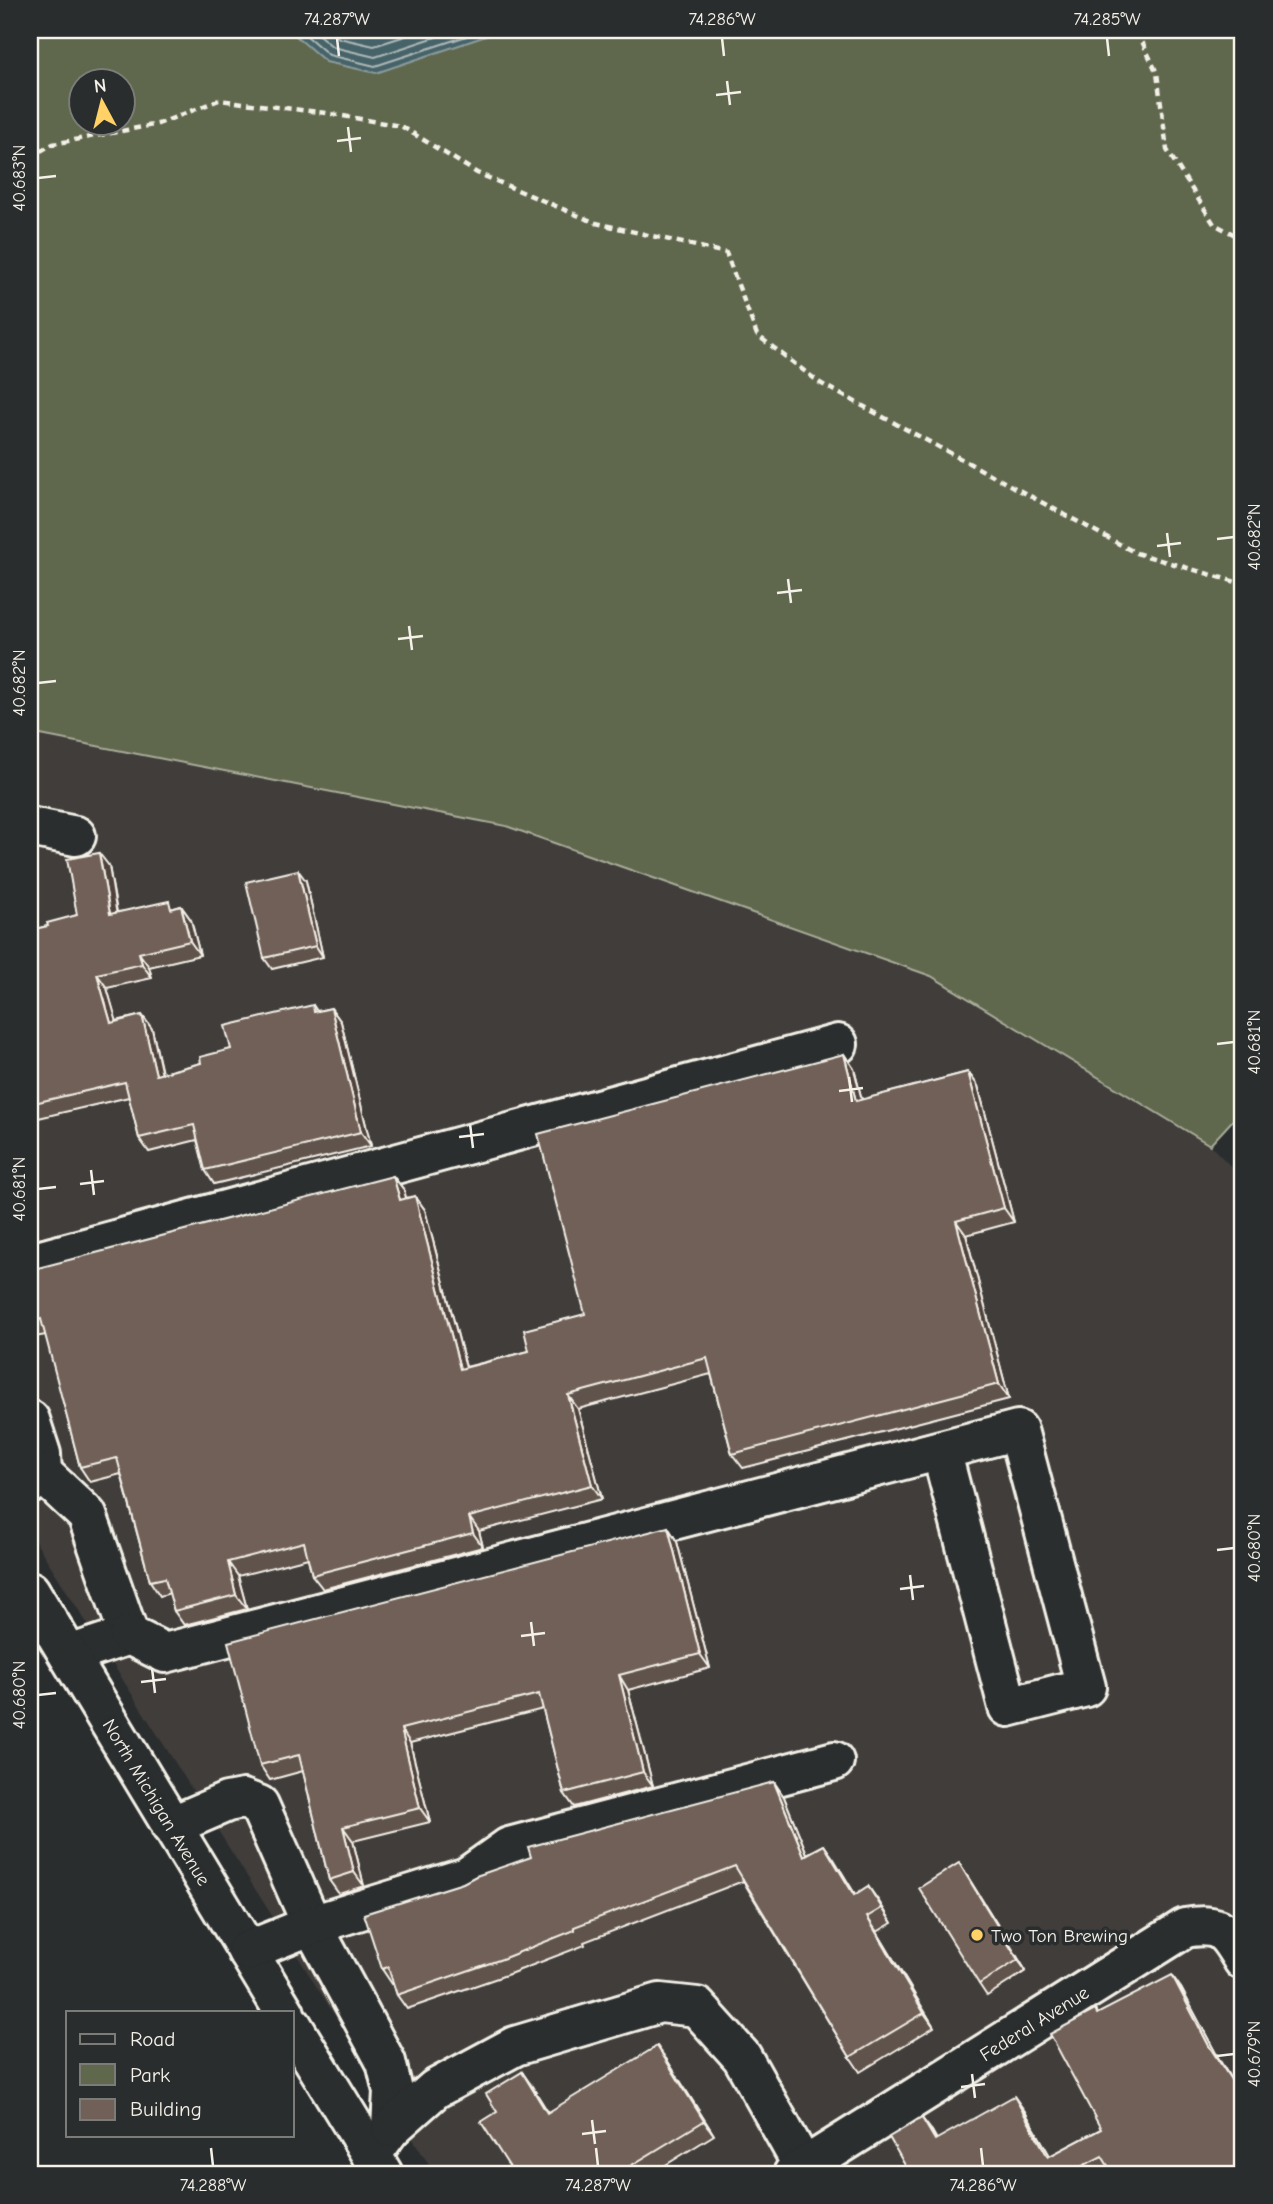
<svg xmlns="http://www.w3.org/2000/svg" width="1273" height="2204" font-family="'Comic Neue',sans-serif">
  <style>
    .built { fill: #3f3c3b }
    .green { fill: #5f674d; stroke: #aaac9a; stroke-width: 2; fill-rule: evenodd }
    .water { fill: #46636a; stroke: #8c9c9c; stroke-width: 2 }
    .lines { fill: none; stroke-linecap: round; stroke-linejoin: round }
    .shore { stroke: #aeb8b6; stroke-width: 2 }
    .minor-casing { stroke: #f4f1e8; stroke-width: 44 }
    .path { stroke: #f4f1e8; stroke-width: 4.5; stroke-dasharray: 7 5; stroke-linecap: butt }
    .minor { stroke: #2a2d2e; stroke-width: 38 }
    .wall { fill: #61534c; stroke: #f4f1e8; stroke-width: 2 }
    .shaded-wall { fill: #4f433e; stroke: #f4f1e8; stroke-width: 2 }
    .building { fill: #716058; stroke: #f4f1e8; stroke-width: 2 }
    .ticks { fill: none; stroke: #f4f1e8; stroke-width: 2.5 }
    .poi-dot { fill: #ffd166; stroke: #2a2d2e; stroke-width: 2.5 }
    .labels { text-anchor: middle; stroke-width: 7; stroke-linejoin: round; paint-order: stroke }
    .street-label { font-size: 19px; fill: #f4f1e8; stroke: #2a2d2e }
    .poi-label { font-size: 19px; fill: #f4f1e8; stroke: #2a2d2e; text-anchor: start }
    .neatline { fill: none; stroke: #f4f1e8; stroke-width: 2.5 }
    .ticks-label { font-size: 18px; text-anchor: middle; fill: #f4f1e8 }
  </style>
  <rect width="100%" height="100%" fill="#2a2d2e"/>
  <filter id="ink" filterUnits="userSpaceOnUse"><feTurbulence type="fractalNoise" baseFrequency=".0143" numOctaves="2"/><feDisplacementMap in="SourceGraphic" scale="14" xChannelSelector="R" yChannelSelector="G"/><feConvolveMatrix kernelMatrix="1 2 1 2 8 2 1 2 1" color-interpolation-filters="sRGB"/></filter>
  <g filter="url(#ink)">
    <!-- built -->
    <polygon class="built" points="30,733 506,826 931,976 1210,1145 1243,1179 1243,2174 435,2174 30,1533"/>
    <!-- green -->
    <path class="green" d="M30,30H1243V1109L1210,1145L931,976L506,826L30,733ZM80,80H122V122H80Z"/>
    <!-- water -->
    <polygon class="water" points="289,30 504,30 376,73 326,62"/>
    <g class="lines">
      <!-- shore -->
      <g class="shore">
        <polyline points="300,30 329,55 375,66 485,30"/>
        <polyline points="313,30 333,47 375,57 457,30"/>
        <polyline points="329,30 339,38 374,46 424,30"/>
      </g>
      <!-- minor casing -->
      <g class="minor-casing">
        <g id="minor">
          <polyline points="30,827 76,836"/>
          <polyline points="30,1263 838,1044"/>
          <polyline points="30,1420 41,1454 42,1473 30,1484"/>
          <polyline points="42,1473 87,1515 129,1635 69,1655"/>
          <polyline points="30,1591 285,2013"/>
          <polyline points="129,1635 165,1653 941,1450 1018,1430 1086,1687 1008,1707 941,1450"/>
          <polyline points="171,1826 227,1802 243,1799 259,1805 312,1925 386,2062 393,2091 391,2128 371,2155"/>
          <polyline points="247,1951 312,1925 467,1877 509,1847 834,1761"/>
          <polyline points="292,2025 383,2174"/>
          <polyline points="391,2128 435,2089 515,2046 660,2003 697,2007 742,2057 804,2168"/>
          <path d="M793,2174L1185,1928C1221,1922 1226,1931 1243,1960"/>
        </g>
      </g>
      <!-- path -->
      <g class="path">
        <polyline points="803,30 808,35 911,35 949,30"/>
        <polyline points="1124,30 1139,35 1157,73 1167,150 1214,224 1243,239"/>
        <polyline points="30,157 53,144 158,124 219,100 326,113 401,126 477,173 596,223 726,253 757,335 820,383 1136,553 1243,584"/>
      </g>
      <!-- minor -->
      <use href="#minor" class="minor"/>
    </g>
    <!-- wall -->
    <g class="wall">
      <polygon points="109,866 117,912 174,908 181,906 191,920 200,955 149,967 152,978 107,988 116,1021 142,1015 152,1029 162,1073 201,1063 231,1049 313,1005 317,1011 331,1008 341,1022 371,1146 214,1184 205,1170 197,1140 149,1152 139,1138 129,1097 30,1120 30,930 48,926 77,915"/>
      <polygon points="306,881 323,957 272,969 264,958"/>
      <polygon points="844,1054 854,1069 862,1100 968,1072 978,1086 1014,1222 966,1235 1009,1399 743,1468 732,1454 711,1374 578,1409 602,1499 479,1531 483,1547 323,1589 312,1575 308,1558 238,1576 247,1609 184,1625 174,1611 170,1593 160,1596 150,1581 121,1474 90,1482 80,1467 46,1335 35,1337 30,1329 30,1322 393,1176 404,1190 406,1198 415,1196 425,1210 466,1367 529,1351 585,1314"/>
      <polygon points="668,1527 677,1542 710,1668 628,1690 653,1786 574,1807 564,1793 543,1709 410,1743 430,1822 353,1841 364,1886 339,1894 329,1880 303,1771 270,1780 260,1765"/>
      <polygon points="774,1782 784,1797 807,1854 824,1845 855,1894 878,1900 892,1923 877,1932 934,2027 860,2072 850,2057 743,1881 584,1942 585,1945 512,1973 407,2009 397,1995 393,1983 392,1984 382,1969 463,1883"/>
      <polygon points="966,1874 1026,1971 987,1996 979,1984"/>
      <polygon points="1181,1988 1219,2059 1111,2170 1103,2174 910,2174 932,2131 937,2140 1024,2110 1050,2156 1101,2129 1095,2010 1097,2014"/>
      <polygon points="667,2060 714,2135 651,2174 514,2174 497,2112 522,2072 548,2113"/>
    </g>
    <!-- shaded-wall -->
    <g class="shaded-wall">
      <polygon points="99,853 109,866 119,928 110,914"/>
      <polygon points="298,870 306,881 323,957 316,946"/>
      <polygon points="181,906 191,920 200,955 190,941"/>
      <polygon points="139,953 149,967 152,978 142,964"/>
      <polygon points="97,974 107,988 121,1036 111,1023"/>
      <polygon points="331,1008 341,1022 371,1146 361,1132"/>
      <polygon points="142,1015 152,1029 165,1089 156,1075"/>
      <polygon points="844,1054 854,1069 866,1116 856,1101"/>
      <polygon points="968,1072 978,1086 1014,1222 1004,1208"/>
      <polygon points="393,1176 404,1190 410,1214 400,1200"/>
      <polygon points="415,1196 425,1210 470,1383 460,1369"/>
      <polygon points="956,1221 966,1235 1009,1399 999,1384"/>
      <polygon points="568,1395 578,1409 602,1499 592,1485"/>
      <polygon points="469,1517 479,1531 483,1547 473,1533"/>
      <polygon points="668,1527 677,1542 710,1668 700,1654"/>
      <polygon points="228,1562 238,1576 247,1609 236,1595"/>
      <polygon points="619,1675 628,1690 653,1786 643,1772"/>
      <polygon points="401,1729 410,1743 430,1822 420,1808"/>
      <polygon points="774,1782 784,1797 814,1871 804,1856"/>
      <polygon points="343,1827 353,1841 364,1886 354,1872"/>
      <polygon points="824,1845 834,1859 864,1909 854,1895"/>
      <polygon points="959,1863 966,1874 1026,1971 1018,1960"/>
      <polygon points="868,1886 878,1900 892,1923 882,1908"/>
      <polygon points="867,1917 877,1932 934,2027 924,2013"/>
      <polygon points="1172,1975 1181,1988 1219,2059 1243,2099 1209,2046"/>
      <polygon points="657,2046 667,2060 714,2135 704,2121"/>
      <polygon points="522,2072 532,2086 558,2128 547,2113"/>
      <polygon points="1014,2096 1024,2110 1058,2170 1048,2157"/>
      <polygon points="922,2118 932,2131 945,2154 935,2140"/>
    </g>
    <!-- building -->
    <g class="building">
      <polygon points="99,853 110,914 169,901 171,909 181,906 190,941 139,953 142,964 97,974 111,1023 142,1015 156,1075 201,1063 200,1057 231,1049 225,1026 313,1005 314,1012 331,1008 361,1132 205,1170 194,1125 139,1138 125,1082 30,1104 30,930 48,926 47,923 77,915 67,859"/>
      <polygon points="298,870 316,946 264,958 246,882"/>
      <polygon points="844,1054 856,1101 968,1072 1004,1208 956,1221 999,1384 732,1454 707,1358 568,1395 592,1485 469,1517 473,1533 312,1575 304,1542 228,1562 236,1595 174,1611 165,1578 150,1581 117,1458 80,1467 41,1319 30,1322 30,1270 393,1176 400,1200 415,1196 460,1369 529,1351 524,1330 585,1314 538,1134"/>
      <polygon points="668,1527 700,1654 619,1675 643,1772 564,1793 539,1694 401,1729 420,1808 343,1827 354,1872 329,1880 299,1755 260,1765 228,1642"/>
      <polygon points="774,1782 804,1856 824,1845 854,1895 868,1886 882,1908 867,1917 924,2013 850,2057 735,1866 574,1927 575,1930 502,1959 397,1995 388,1967 382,1969 364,1914 463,1883 476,1876 531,1857 528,1847"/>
      <polygon points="959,1863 1018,1960 979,1984 919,1888"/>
      <polygon points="1172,1975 1209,2046 1241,2095 1243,2093 1243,2174 1113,2174 1102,2156 1067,2174 910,2174 889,2137 922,2118 935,2140 1014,2096 1048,2157 1101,2129 1050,2034 1095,2010 1097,2014"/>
      <polygon points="657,2046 704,2121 617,2174 514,2174 481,2122 497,2112 486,2094 522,2072 547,2113"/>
    </g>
  </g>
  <!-- ticks -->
  <path class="ticks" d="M337,38L339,56M722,38L724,56M1107,38L1109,56M727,81L730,105M716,95L741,92M348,127L351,152M337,141L361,138M38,178L56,176M1167,533L1170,557M1217,539L1234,537M1157,546L1181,543M788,579L791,603M777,593L802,590M409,626L412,650M398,639L423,636M38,683L56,681M1217,1044L1234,1042M849,1077L852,1102M839,1091L863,1088M470,1124L473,1148M459,1137L484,1134M91,1170L94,1195M80,1184L104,1181M38,1189L56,1187M1217,1550L1234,1548M910,1575L913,1600M900,1589L924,1586M531,1622L534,1646M521,1636L545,1633M152,1668L155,1693M141,1682L166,1679M38,1695L56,1693M1217,2056L1234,2054M972,2074L975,2098M961,2087L985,2084M592,2120L595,2144M582,2134L606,2131M211,2148L213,2166M596,2148L598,2166M981,2148L983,2166"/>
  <!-- markers -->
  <circle class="poi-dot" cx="977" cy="1935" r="7"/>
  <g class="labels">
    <!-- street labels -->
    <g class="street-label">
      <text transform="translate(157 1802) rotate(59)" y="7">North Michigan Avenue</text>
      <text transform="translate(1034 2023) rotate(-32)" y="7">Federal Avenue</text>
    </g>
    <!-- poi labels -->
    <g class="poi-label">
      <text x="991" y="1942">Two Ton Brewing</text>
    </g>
  </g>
  <!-- margin -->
  <rect width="1273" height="2204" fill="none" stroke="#2a2d2e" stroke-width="77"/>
  <!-- legend -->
  <rect x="66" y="2011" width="228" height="126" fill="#2a2d2e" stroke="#7b7b78" stroke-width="2"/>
  <rect x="80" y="2034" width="35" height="10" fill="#2a2d2e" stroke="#7b7b78" stroke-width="2"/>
  <text x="130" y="2046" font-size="21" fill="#f4f1e8">Road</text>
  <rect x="80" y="2064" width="35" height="21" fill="#5f674d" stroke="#7b7b78" stroke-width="2"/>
  <text x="130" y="2082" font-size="21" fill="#f4f1e8">Park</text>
  <rect x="80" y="2099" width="35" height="21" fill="#716058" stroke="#7b7b78" stroke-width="2"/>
  <text x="130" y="2116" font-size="21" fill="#f4f1e8">Building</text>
  <!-- north arrow -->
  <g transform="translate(102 102) rotate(353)"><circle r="33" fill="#2a2d2e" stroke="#7b7b78" stroke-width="2"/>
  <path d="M0-5L12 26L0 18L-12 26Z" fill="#ffd166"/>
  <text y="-10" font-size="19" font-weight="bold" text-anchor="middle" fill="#f4f1e8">N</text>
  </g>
  <rect x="38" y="38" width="1196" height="2128" class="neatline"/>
  <g class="ticks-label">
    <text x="337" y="25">74.287°W</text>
    <text x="722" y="25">74.286°W</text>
    <text x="1107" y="25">74.285°W</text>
    <text transform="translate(19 178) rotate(-90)" y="6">40.683°N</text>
    <text transform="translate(1254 537) rotate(-90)" y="6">40.682°N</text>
    <text transform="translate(19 683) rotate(-90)" y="6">40.682°N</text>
    <text transform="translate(1254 1042) rotate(-90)" y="6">40.681°N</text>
    <text transform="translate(19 1189) rotate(-90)" y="6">40.681°N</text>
    <text transform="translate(1254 1548) rotate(-90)" y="6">40.680°N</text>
    <text transform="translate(19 1695) rotate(-90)" y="6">40.680°N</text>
    <text transform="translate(1254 2054) rotate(-90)" y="6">40.679°N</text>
    <text x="213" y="2191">74.288°W</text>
    <text x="598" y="2191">74.287°W</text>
    <text x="983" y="2191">74.286°W</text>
  </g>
</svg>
